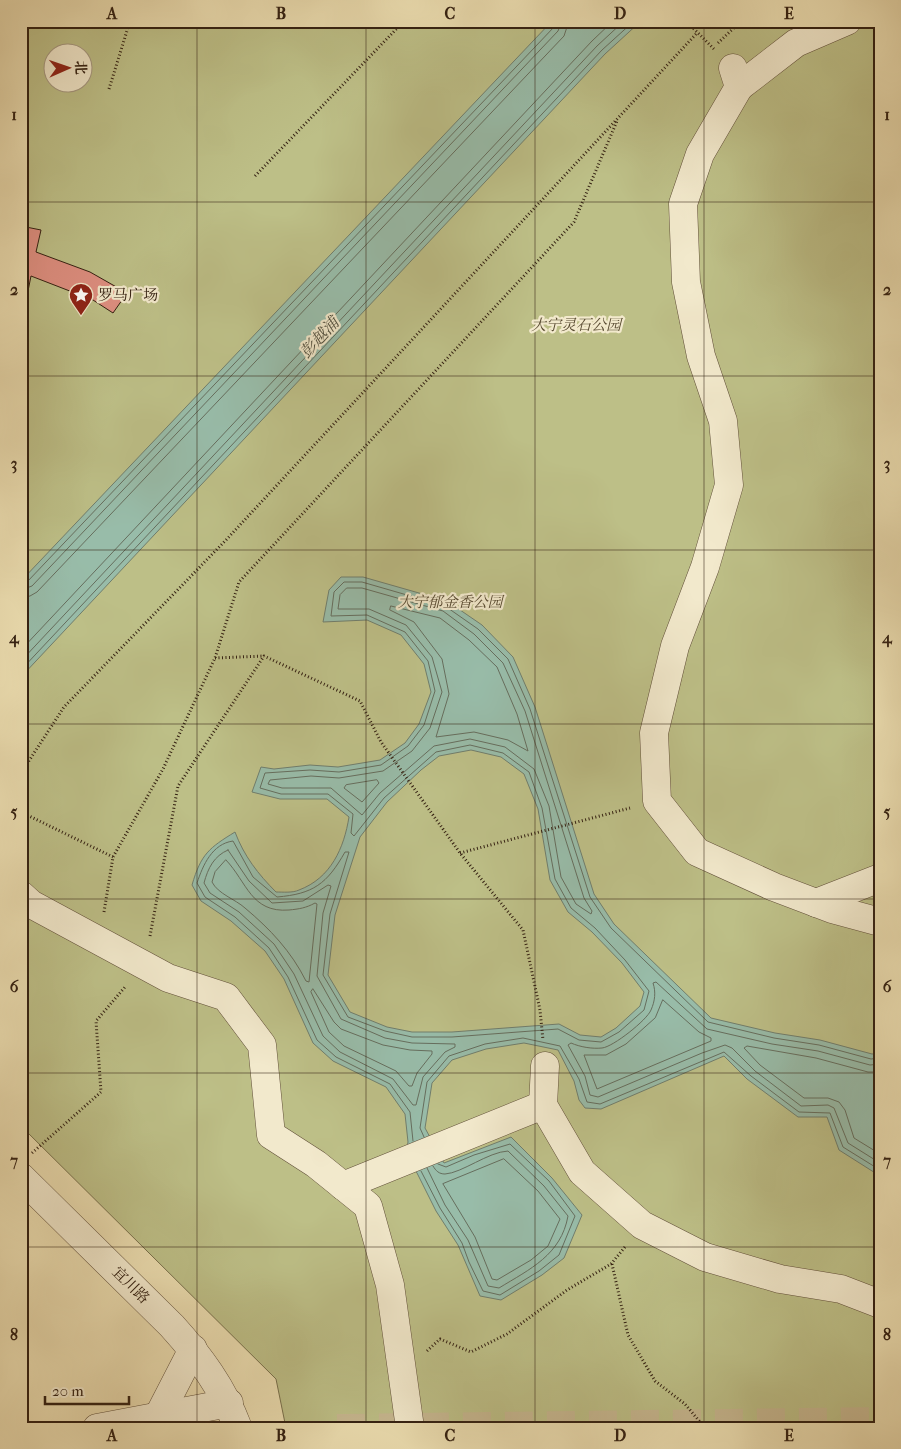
<svg xmlns="http://www.w3.org/2000/svg" width="901" height="1449" font-family="'IM FELL French Canon','Noto Serif SC',serif">
  <style>
    .green { fill: #bdbf87; stroke: #78704c; fill-rule: evenodd }
    .water { fill: #98bca9; stroke: #707e6d; fill-rule: evenodd }
    .lines { fill: none; stroke-linecap: round; stroke-linejoin: round }
    .shore { stroke: #666e5e; stroke-width: 1 }
    .building { fill: #de8f81; stroke: #342112 }
    .major-tunnel { stroke: #c6b790; stroke-width: 28; stroke-dasharray: 28 14; stroke-linecap: butt }
    .minor-casing { stroke: #62503a; stroke-width: 29 }
    .path { stroke: #342112; stroke-width: 3; stroke-dasharray: 1 2.5; stroke-linecap: butt }
    .minor { stroke: #f2e9cc; stroke-width: 28 }
    .grid { fill: none; stroke: #342112; stroke-width: 1; stroke-opacity: 0.55 }
    .labels { text-anchor: middle; stroke-width: 4.5; stroke-linejoin: round; paint-order: stroke }
    .poi-label { font-size: 15px; fill: #342112; stroke: #f2e9cc; text-anchor: start }
    .park-label { font-size: 15px; font-style: italic; fill: #56482f; stroke: #f2e9cc }
    .street-label { font-size: 15px; fill: #342112; stroke: #f2e9cc }
    .water-label { font-size: 16px; font-style: italic; fill: #52503f; stroke: #f2e9cc }
    .neatline { fill: none; stroke: #342112; stroke-width: 2 }
    .grid-label { font-size: 16px; text-anchor: middle; font-weight: bold; fill: #342112 }
  </style>
  <rect width="100%" height="100%" fill="#ebddb0"/>
  <filter id="stains"><feTurbulence type="fractalNoise" baseFrequency=".004" numOctaves="4"/><feColorMatrix values="0 0 0 0 .2 0 0 0 0 .09 0 0 0 0 .02 0 0 0 .5 -.17"/></filter>
  <radialGradient id="worn" r=".72"><stop offset=".6" stop-color="#630" stop-opacity="0"/><stop offset="1" stop-color="#630" stop-opacity=".3"/></radialGradient>
  <!-- green -->
  <path class="green" d="M21,21H880V1428H286L276,1379L21,1126ZM52,52H82V82H52Z"/>
  <!-- water -->
  <g class="water">
    <polygon points="552,21 641,21 605,54 21,677 21,581"/>
    <path d="M341,577H363L447,601L482,625L513,657L535,707L594,894L614,924L711,1018L775,1033L820,1040L872,1054L880,1053V1176L839,1150L827,1117H798L747,1079L724,1056L601,1109L585,1108L579,1100L574,1081L558,1050L524,1043L486,1049L452,1060L432,1083L425,1128L444,1163L511,1137L552,1178L582,1215L564,1258L542,1275L501,1300L480,1296L458,1245L436,1211L417,1173L405,1158L408,1142L405,1114L386,1087L333,1061L313,1043L284,979L265,951L231,921L201,901L192,885C201,854 209,848 235,832C244,856 258,874 276,892C283,892 293,893 299,890C331,878 344,848 349,817L327,799H280L252,792L261,767L274,769L310,765L338,767L380,760L405,743L419,724L431,692L424,664L401,635L367,620L323,622L329,590ZM471,750L501,757L524,774L538,809L550,880L568,912L592,932L622,963L644,992L640,1006L616,1028L601,1037L580,1035L559,1024L452,1032H412L387,1027L350,1012L328,975L335,915L360,837L387,802L421,770L439,756Z"/>
  </g>
  <g class="lines">
    <!-- shore -->
    <g class="shore">
      <polyline points="21,584 27,582 554,27 555,21"/>
      <polygon points="347,588 362,588 443,611 474,634 503,663 525,711 584,898 592,911 591,914 576,904 561,877 549,806 534,769 505,747 470,739 434,746 380,793 362,815 331,788 282,788 268,784 270,780 311,776 339,778 383,771 412,751 430,728 442,692 432,657 406,625 369,609 338,609 340,595"/>
      <polyline points="21,590 32,586 558,31 562,21"/>
      <polyline points="21,598 30,596 37,592 564,36 569,21"/>
      <polygon points="391,606 440,618 469,640 497,667 517,714 528,751 508,740 474,732 436,737 449,694 442,659 414,622 390,610"/>
      <polyline points="21,650 592,41 613,21"/>
      <polyline points="21,661 597,46 624,21"/>
      <polyline points="21,670 602,50 634,21"/>
      <polygon points="377,780 379,783 362,802 344,788 346,785"/>
      <path d="M228,850L249,881L272,903L303,901L328,885L331,886L323,913L317,976L341,1019L385,1038L412,1043L455,1044V1047L445,1052L423,1077L416,1105H413L393,1079L340,1052L323,1036L294,974L274,944L239,912L210,893L204,883C208,868 214,856 228,850Z"/>
      <path d="M226,860C247,882 251,913 289,910C299,909 306,908 315,903L317,904L309,982L306,981C291,951 270,929 245,908C235,899 218,894 212,882L215,872Z"/>
      <polygon points="313,989 334,1022 341,1029 383,1045 410,1050 432,1051 432,1054 417,1073 412,1086 409,1086 396,1071 344,1046 329,1032 311,992"/>
      <polygon points="663,1000 699,1032 711,1038 711,1041 597,1089 584,1055 606,1055 626,1044 655,1018"/>
      <path d="M880,1064L870,1065L818,1051L772,1044L707,1029L656,982L653,983C656,992 655,1001 651,1010C647,1020 613,1047 602,1048C592,1049 580,1047 571,1043L568,1045L585,1076L590,1095L598,1097L702,1053L725,1045L732,1048L755,1071L801,1106L828,1105L834,1108L848,1143L880,1163"/>
      <polyline points="880,1072 868,1072 816,1058 747,1046 744,1048 760,1065 804,1098 828,1098 839,1102 845,1110 854,1138 880,1154"/>
      <polyline points="424,1137 420,1128 427,1082 449,1056 485,1044 523,1038 560,1046 579,1079 587,1102 600,1104 724,1052 751,1076 799,1112 830,1113 843,1147 880,1170"/>
      <path d="M413,1141L410,1112L390,1084L336,1057L317,1040L288,977L269,948L235,917L205,897L197,883C203,865 212,844 233,841L253,877L277,897C313,894 327,884 345,852H349L330,914L323,975L348,1017L385,1031L412,1037H452L558,1029L579,1040L601,1042L619,1032L644,1010L649,991L625,960L595,928L571,908L555,879L542,808L529,772L503,753L470,745L436,752L384,798L354,836L351,833L353,814L328,794H281L260,788L265,773L310,770L339,772L381,765L408,746L424,725L435,691L428,661L405,632L367,615L331,616L334,592L344,582H362L445,606L478,629L508,659L530,709L590,897L611,928L708,1022L774,1038L819,1045L871,1059L880,1058"/>
      <polygon points="504,1159 538,1191 560,1219 548,1246 531,1260 497,1280 492,1279 475,1237 443,1184"/>
      <path d="M427,1168L445,1205L468,1240L488,1286L499,1288C530,1269 561,1255 568,1216L544,1186L508,1151C488,1152 462,1173 445,1174C439,1174 436,1171 433,1166"/>
      <polyline points="421,1171 440,1208 462,1243 469,1262 483,1291 500,1295 539,1271 559,1255 575,1216 549,1181 510,1144 474,1155 446,1167 438,1164"/>
    </g>
  </g>
  <!-- building -->
  <polygon class="building" points="21,226 41,230 36,252 90,272 127,293 113,313 93,300 31,276 27,296 21,295"/>
  <g class="lines">
    <!-- major-tunnel -->
    <polyline class="major-tunnel" points="337,1428 880,1421"/>
    <!-- minor casing -->
    <g class="minor-casing">
      <g id="minor">
        <polyline points="733,68 739,87 700,154 683,204 686,282 701,356 723,421 729,485 705,567 675,646 654,733 657,801 697,852 774,887 832,909 880,922"/>
        <polyline points="739,87 796,43 847,21"/>
        <polyline points="21,895 31,904 168,978 226,997 262,1045 271,1135 316,1164 368,1206 390,1285 410,1428"/>
        <polyline points="816,903 880,878"/>
        <polyline points="545,1066 543,1105 582,1172 642,1225 705,1257 780,1279 841,1289 880,1304"/>
        <path d="M21,1177L172,1326C200,1357 223,1388 238,1428"/>
        <polyline points="343,1186 543,1105"/>
        <polyline points="159,1415 193,1349"/>
        <polyline points="97,1428 229,1403"/>
      </g>
    </g>
    <!-- path -->
    <g class="path">
      <polyline points="686,21 715,50"/>
      <polyline points="718,43 741,21"/>
      <polyline points="109,89 130,21"/>
      <polyline points="255,176 404,21"/>
      <polyline points="215,658 264,656"/>
      <polyline points="21,773 64,707 226,540 697,33"/>
      <polyline points="21,812 113,857"/>
      <polyline points="460,853 630,808"/>
      <polyline points="104,912 113,857 163,769 215,658 239,582 574,222 617,121"/>
      <polyline points="150,936 178,786 264,656 360,701 381,742 460,853 523,930 540,1010 543,1040"/>
      <polyline points="32,1153 101,1092 96,1021 125,987"/>
      <polyline points="612,1264 628,1335 655,1381 685,1404 705,1428"/>
      <polyline points="427,1351 440,1339 471,1352 507,1334 567,1290 611,1264 625,1247"/>
    </g>
    <!-- minor -->
    <use href="#minor" class="minor"/>
  </g>
  <!-- grid -->
  <path class="grid" d="M197,21V1428M366,21V1428M535,21V1428M704,21V1428M21,202H880M21,376H880M21,550H880M21,724H880M21,899H880M21,1073H880M21,1247H880"/>
  <!-- icons -->
  <defs>
    <g id="sight-pin" transform="scale(1.25)"><path d="M0 17L-7.5 6A9.5 9.5 0 1 1 7.5 6Z" fill="#8f2418" stroke="#f2e9cc"/><path d="M0-6L1.8-2.2L6-1.7L2.9 1.2L3.7 5.4L0 3.3L-3.7 5.4L-2.9 1.2L-6-1.7L-1.8-2.2Z" fill="#fff"/></g>
  </defs>
  <g fill-rule="evenodd">
    <use href="#sight-pin" x="81" y="295"/>
  </g>
  <g class="labels">
    <!-- poi labels -->
    <g class="poi-label">
      <text x="98" y="300">罗马广场</text>
    </g>
    <!-- park labels -->
    <g class="park-label">
      <text x="576" y="330">大宁灵石公园</text>
      <text x="450" y="607">大宁郁金香公园</text>
    </g>
    <!-- street labels -->
    <g class="street-label">
      <text transform="translate(131 1285) rotate(45)" y="5">宜川路</text>
    </g>
    <!-- water labels -->
    <g class="water-label">
      <text transform="translate(319 337) rotate(-47)" y="6">彭越浦</text>
    </g>
  </g>
  <!-- margin -->
  <rect width="901" height="1449" fill="none" stroke="#ebddb0" stroke-width="55"/>
  <!-- north arrow -->
  <g transform="translate(68 68) rotate(88)"><circle r="24" fill="#f2e9cc" stroke="#a69982"/>
  <path d="M0-4L9 19L0 12L-9 19Z" fill="#8f2418"/>
  <text y="-8" font-size="14" font-weight="bold" text-anchor="middle" fill="#342112">北</text>
  </g>
  <!-- scale -->
  <path d="M45 1396v8h84v-8" fill="none" stroke="#342112" stroke-width="2.5"/>
  <text x="52" y="1396" font-size="15" fill="#342112" stroke="#f2e9cc" stroke-width="4" paint-order="stroke">20 m</text>
  <rect x="28" y="28" width="846" height="1394" class="neatline"/>
  <g class="grid-label">
    <text x="112" y="19">A</text>
    <text x="281" y="19">B</text>
    <text x="450" y="19">C</text>
    <text x="620" y="19">D</text>
    <text x="789" y="19">E</text>
    <text x="14" y="120">1</text>
    <text x="887" y="120">1</text>
    <text x="14" y="295">2</text>
    <text x="887" y="295">2</text>
    <text x="14" y="469">3</text>
    <text x="887" y="469">3</text>
    <text x="14" y="643">4</text>
    <text x="887" y="643">4</text>
    <text x="14" y="817">5</text>
    <text x="887" y="817">5</text>
    <text x="14" y="992">6</text>
    <text x="887" y="992">6</text>
    <text x="14" y="1166">7</text>
    <text x="887" y="1166">7</text>
    <text x="14" y="1340">8</text>
    <text x="887" y="1340">8</text>
    <text x="112" y="1441">A</text>
    <text x="281" y="1441">B</text>
    <text x="450" y="1441">C</text>
    <text x="620" y="1441">D</text>
    <text x="789" y="1441">E</text>
  </g>
  <rect width="100%" height="100%" filter="url(#stains)"/>
  <rect width="100%" height="100%" fill="url(#worn)"/>
</svg>
